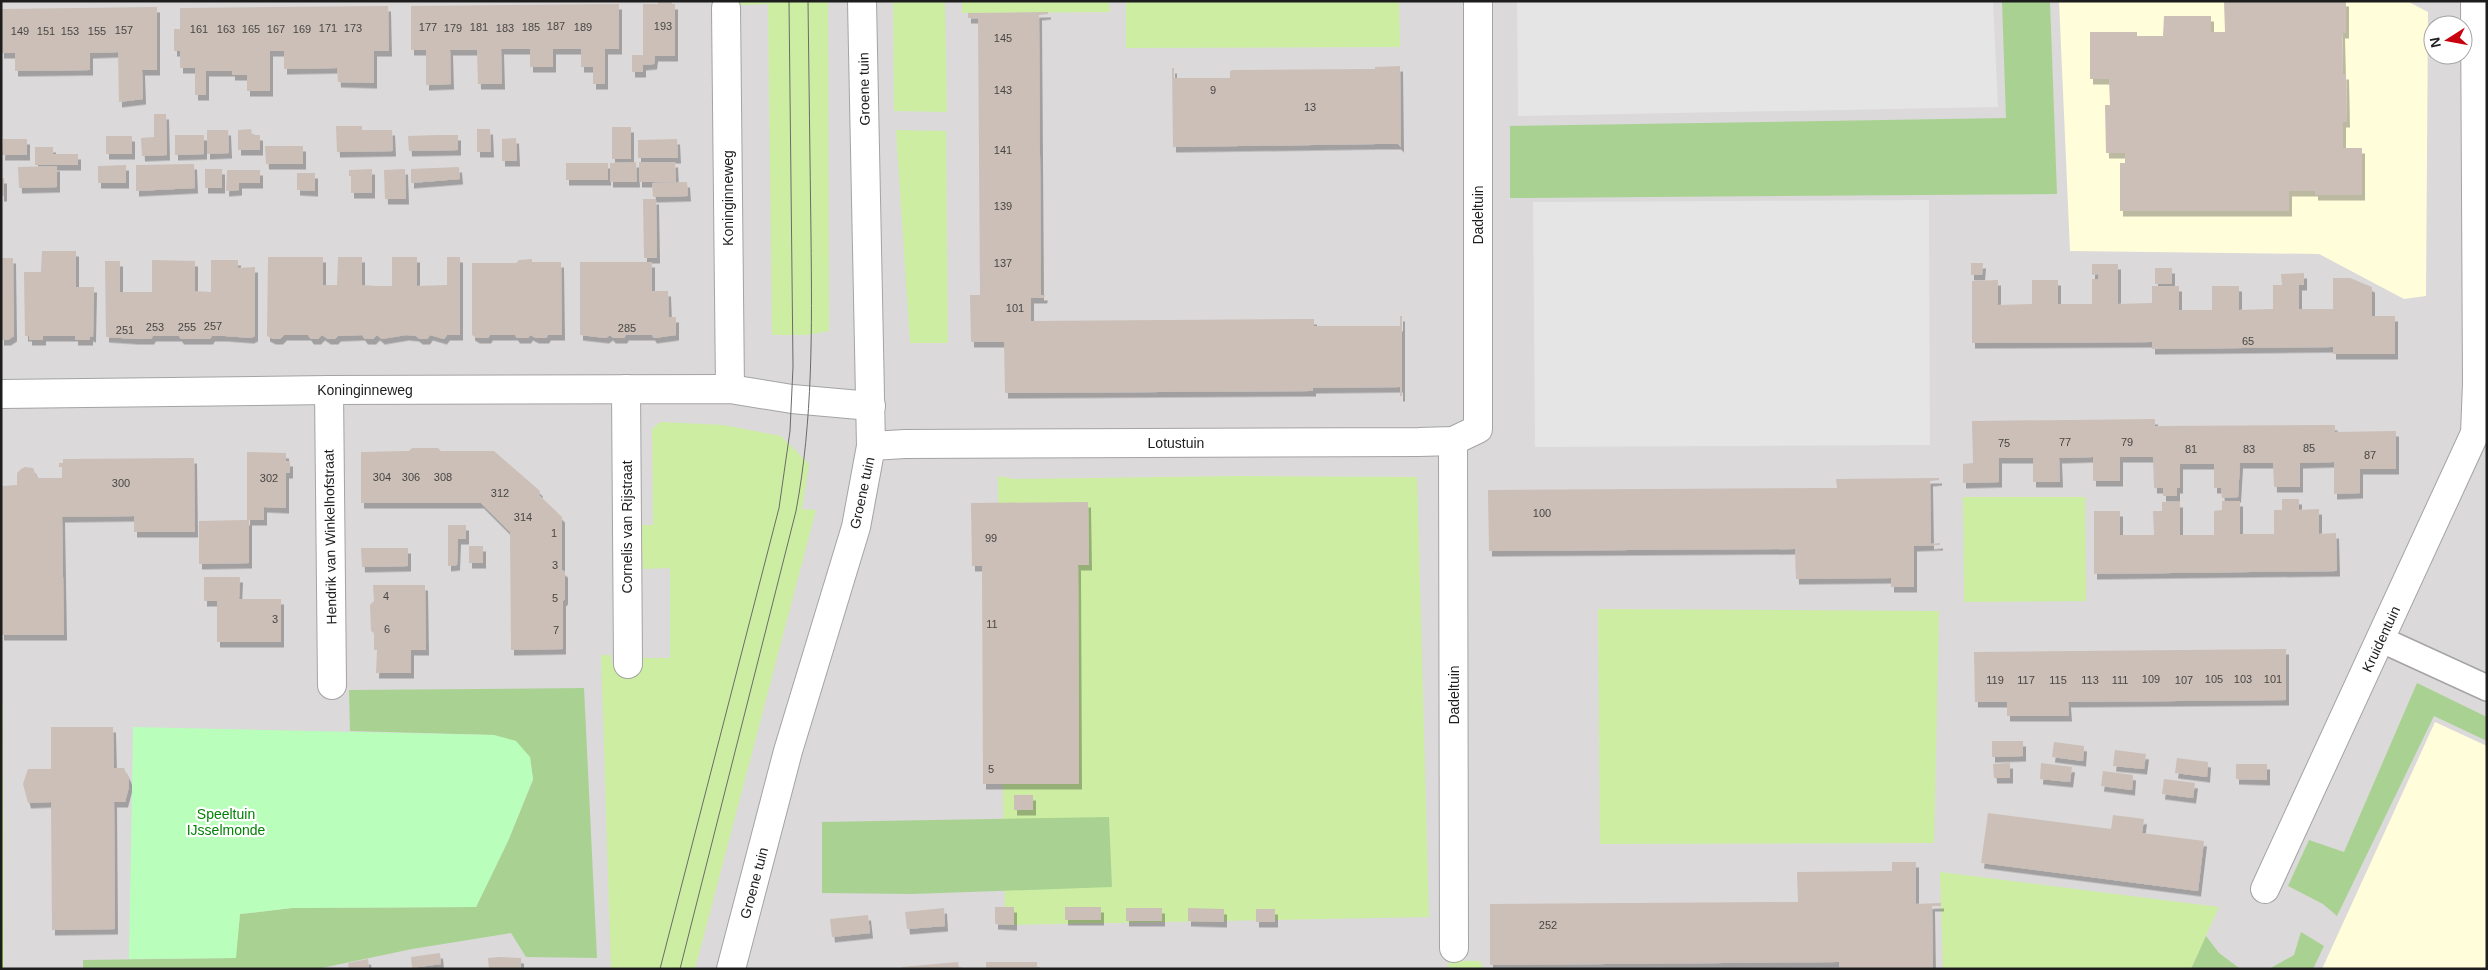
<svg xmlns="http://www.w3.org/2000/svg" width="2488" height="970" font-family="Helvetica,sans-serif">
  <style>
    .residential { fill: #dbd9da; fill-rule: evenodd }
    .education { fill: #fffdda }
    .grass { fill: #cdeea2 }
    .forest { fill: #a9d292 }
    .park { fill: #b9feba }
    .parking { fill: #e5e5e5 }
    .building { fill: #cbbfb7; filter: url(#shadow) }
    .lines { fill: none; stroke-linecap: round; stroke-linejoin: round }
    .pedestrian-casing { stroke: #a4a4a4; stroke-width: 28 }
    .minor-casing { stroke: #a4a4a4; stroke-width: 30 }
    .tertiary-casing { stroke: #a4a4a4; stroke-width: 30 }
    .pedestrian { stroke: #fff; stroke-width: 25 }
    .minor { stroke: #fff; stroke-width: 28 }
    .tertiary { stroke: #fff; stroke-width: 28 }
    .tram { stroke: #6b6b6b; stroke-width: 1 }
    .labels { text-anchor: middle; stroke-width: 4.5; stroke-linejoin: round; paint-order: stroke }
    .number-label { font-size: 11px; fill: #484644 }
    .street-label { font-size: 14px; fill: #1d1d1d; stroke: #fff }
    .park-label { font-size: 14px; fill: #028304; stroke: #fff }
  </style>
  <defs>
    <filter id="shadow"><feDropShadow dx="3" dy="5.5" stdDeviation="0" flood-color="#0004"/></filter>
  </defs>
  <rect width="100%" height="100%" fill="#efeae1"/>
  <!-- residential -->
  <path class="residential" d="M1,1H2487V969H1ZM2433,25H2463V55H2433Z"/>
  <!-- education -->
  <g class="education">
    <polygon points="2059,1 2407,1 2428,12 2426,296 2404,299 2319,254 2070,251"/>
    <polygon points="2435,722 2487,746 2487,969 2322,969"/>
  </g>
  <!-- grass -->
  <g class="grass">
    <polygon points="740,1 828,1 829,331 806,335 772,335 768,4 740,5"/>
    <polygon points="893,1 945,1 947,112 894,111"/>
    <polygon points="962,1 1109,1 1110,12 968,13 962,13"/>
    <polygon points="1126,1 1399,1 1400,47 1126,48"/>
    <polygon points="896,130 946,131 948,343 910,343"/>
    <polygon points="660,422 723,425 781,436 809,464 802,509 816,510 695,969 611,969 601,655 611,655 612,664 642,666 642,658 670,658 670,568 643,569 641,525 653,525 652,429"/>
    <polygon points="998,476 1014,479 1241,476 1417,477 1429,917 1005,925"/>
    <polygon points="1963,497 2085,497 2086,601 1964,602"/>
    <polygon points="1598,609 1939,611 1934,843 1600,844"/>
    <polygon points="1,704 3,704 4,969 1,969"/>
    <polygon points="1940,872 2219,907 2191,969 1943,969"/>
    <polygon points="1449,961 1480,961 1484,969 1448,969"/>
  </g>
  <!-- forest -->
  <g class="forest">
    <polygon points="2002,1 2050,1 2057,194 1510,198 1510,126 2006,118"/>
    <polygon points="2417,683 2487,717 2487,741 2434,716 2337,916 2323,904 2288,886 2309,840 2344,852"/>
    <polygon points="584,688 597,958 526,957 511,933 412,949 317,969 83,969 83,960 235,958 240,914 292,908 476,907 508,841 533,780 530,757 494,735 350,731 349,690"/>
    <polygon points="1109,817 1112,887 913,894 822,893 822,822"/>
    <polygon points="2301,932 2324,946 2313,969 2269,969 2294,955"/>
    <polygon points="2206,936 2219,953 2239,968 2269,969 2191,969"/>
  </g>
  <!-- park -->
  <polygon class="park" points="133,727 494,735 516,741 530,757 533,779 508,841 476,907 292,908 240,914 236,958 129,959"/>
  <!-- parking -->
  <g class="parking">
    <polygon points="1517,1 1993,1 1998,107 1518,116"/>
    <polygon points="1929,200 1930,445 1535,447 1533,202"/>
  </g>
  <!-- building -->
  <g class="building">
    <polygon points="2224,1 2346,1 2346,33 2342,33 2343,74 2346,74 2347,122 2343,122 2343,148 2362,148 2362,195 2315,195 2315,191 2289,191 2289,211 2120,211 2120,163 2125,163 2125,153 2106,153 2105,105 2110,105 2109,79 2090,79 2090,32 2137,32 2137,36 2163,36 2164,16 2211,16 2211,32 2225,32"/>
    <polygon points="658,2 672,2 672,4 675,4 675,56 655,56 654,64 643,65 643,72 632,72 632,55 643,55 643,4 658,4"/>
    <polygon points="619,4 619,49 605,49 605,84 593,84 593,67 581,67 581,49 553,49 553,67 530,67 530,49 501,49 502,84 478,84 477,50 450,50 451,84 426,85 426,50 411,50 411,6"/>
    <polygon points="388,6 389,51 374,51 374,83 338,82 337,68 284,69 284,51 270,51 270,91 247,91 247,75 232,75 232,71 206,71 206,95 195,95 195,68 180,68 180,51 174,51 174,29 180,29 180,8"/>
    <polygon points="157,7 157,70 142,70 143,99 119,102 118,52 90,53 90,70 15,71 15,53 1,53 1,9"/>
    <polygon points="1048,12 1048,14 1039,15 1041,295 1045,295 1044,298 1031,298 1031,321 1314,319 1314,326 1400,326 1400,316 1402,316 1402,396 1400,396 1400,387 1313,388 1313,391 1005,393 1004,342 971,342 970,295 980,295 978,18 968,18 968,13"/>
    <polygon points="1400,66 1401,147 1398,144 1376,144 1173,147 1172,68 1174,68 1174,78 1230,78 1230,71 1233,70 1375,69 1375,67"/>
    <polygon points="154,114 166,114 167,155 142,156 141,138 154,137"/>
    <polygon points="336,126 362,126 362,130 392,130 393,151 337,152"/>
    <rect x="612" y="127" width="19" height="32"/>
    <polygon points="251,129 252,135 260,135 260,150 238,150 238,130"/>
    <polygon points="477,129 490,129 491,152 477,152"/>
    <polygon points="207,130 228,130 229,153 207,154"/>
    <polygon points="175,135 204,135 204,154 175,155"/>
    <polygon points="439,135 458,135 458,150 409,151 408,136"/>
    <rect x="106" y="136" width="26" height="18"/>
    <polygon points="516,138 517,161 502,161 502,139"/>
    <polygon points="3,139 27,139 27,155 2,155"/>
    <polygon points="677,139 678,158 638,158 638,140"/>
    <polygon points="265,146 303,146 303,164 266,164"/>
    <polygon points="35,147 53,147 53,154 78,154 78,165 35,165"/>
    <polygon points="636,162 637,182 610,182 610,163"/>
    <polygon points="639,162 675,162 676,182 639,182"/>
    <rect x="566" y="163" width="42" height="17"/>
    <polygon points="194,164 195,188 136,191 136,165"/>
    <polygon points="126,165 126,183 98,183 98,166"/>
    <polygon points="57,166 57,187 19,188 18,167"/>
    <polygon points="459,167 460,179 411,183 411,169"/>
    <rect x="205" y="169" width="17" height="19"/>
    <polygon points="372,169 372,193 351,193 351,176 349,176 349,170"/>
    <polygon points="405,169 406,199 385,199 384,170"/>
    <polygon points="227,170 260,170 260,183 239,183 239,190 226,191"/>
    <polygon points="297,173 315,173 315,191 297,190"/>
    <rect x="1" y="178" width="3" height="18"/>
    <polygon points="687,182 688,196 653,197 652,183"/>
    <polygon points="643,199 656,199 657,258 644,258"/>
    <polygon points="42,251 76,251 76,287 94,287 93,337 90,336 90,340 75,340 75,336 43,336 43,340 29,340 29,336 25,336 24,272 41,272"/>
    <polygon points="268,257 323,257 323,285 337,285 338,257 362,257 362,285 377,286 392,286 392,257 417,257 417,286 447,285 447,257 460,257 460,335 447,335 444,339 430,335 427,339 420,339 416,336 406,335 382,339 377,335 373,339 365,339 362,335 338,336 335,339 328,339 322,335 318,339 311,339 308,335 284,335 280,339 273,339 267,336"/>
    <polygon points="1,258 13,258 14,336 8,340 1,340"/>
    <polygon points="532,259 532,262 561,262 562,335 548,335 546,338 536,338 530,335 528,338 517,338 515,335 490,335 488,338 477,338 472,335 472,263 516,263 519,260"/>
    <polygon points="152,260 195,261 195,291 211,292 211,260 238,260 238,268 255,267 255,336 251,338 225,336 212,336 210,339 181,339 179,336 153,336 151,339 136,339 106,337 105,261 120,261 120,292 152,292"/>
    <polygon points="580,262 652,262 652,291 668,291 669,317 676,317 676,335 654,338 652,335 626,335 624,338 613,338 610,335 606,338 580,335"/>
    <polygon points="1971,263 1983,263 1982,275 1971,275"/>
    <polygon points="2092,264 2118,264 2118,304 2152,303 2152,286 2179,286 2179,310 2212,310 2212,286 2239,286 2239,310 2273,309 2273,285 2282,285 2281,274 2304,273 2304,285 2299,285 2299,309 2333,309 2333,278 2350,278 2372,287 2372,316 2395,316 2395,354 2333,354 2333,347 2152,349 2152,342 1972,343 1972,281 1998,280 1998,305 2032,304 2032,280 2058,280 2058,304 2092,304 2092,279 2098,279 2098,274 2092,275"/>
    <rect x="2155" y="268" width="17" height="16"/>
    <polygon points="2155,419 2155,426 2335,425 2335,432 2396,431 2396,469 2360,469 2360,493 2334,494 2334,462 2300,463 2300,487 2274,487 2273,463 2240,463 2238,497 2222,498 2221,488 2214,488 2214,464 2180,464 2180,488 2177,488 2177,496 2163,496 2163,488 2154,488 2153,457 2120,457 2120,481 2093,481 2093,457 2059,458 2060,482 2033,482 2033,458 1999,458 1999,482 1963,483 1963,464 1973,463 1972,421"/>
    <polygon points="412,448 438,448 441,451 494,451 540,491 539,495 562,517 562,570 565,572 565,599 563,601 563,649 511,650 510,532 481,503 361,503 361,452 409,451"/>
    <polygon points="247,452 286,453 286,461 290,461 290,473 286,473 286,508 264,507 264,520 249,520 249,563 199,564 199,521 247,520"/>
    <polygon points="194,458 195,532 134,532 134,516 62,517 64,635 1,635 1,493 2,486 17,485 17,473 21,469 25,467 33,468 37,478 62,478 62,467 59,467 59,463 63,463 63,459"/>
    <polygon points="1939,478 1939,480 1930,481 1931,544 1940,543 1940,545 1914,546 1914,587 1891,587 1891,578 1796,579 1795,549 1489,551 1488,490 1837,488 1836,479"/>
    <polygon points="2282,499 2299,499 2299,510 2319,509 2319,534 2336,533 2337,571 2094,574 2094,511 2120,511 2120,535 2154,535 2153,511 2162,511 2162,502 2180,502 2180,535 2214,535 2214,511 2222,510 2222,501 2240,501 2240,534 2274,534 2274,510 2282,510"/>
    <polygon points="1088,502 1089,565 1078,565 1079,784 983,784 982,566 972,566 971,503"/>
    <polygon points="448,525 466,525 466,539 458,539 457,565 448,566"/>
    <rect x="469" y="546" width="14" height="17"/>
    <polygon points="361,548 408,548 408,566 362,567"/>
    <polygon points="204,577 240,577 239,599 281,599 281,642 217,642 217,601 204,601"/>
    <polygon points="373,585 425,585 426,650 411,650 411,673 376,673 377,650 374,650 374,633 371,631 370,605 374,601"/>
    <polygon points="2286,649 2286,700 2068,702 2069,716 2007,716 2007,702 1975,702 1974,652"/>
    <polygon points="51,727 113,727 114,768 124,768 129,779 129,787 125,802 114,802 115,929 52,930 51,802 28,803 23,784 28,769 51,769"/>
    <polygon points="1992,741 2023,741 2023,756 1992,757"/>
    <polygon points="2054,742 2084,746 2083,761 2052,757"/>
    <polygon points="2115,750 2146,754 2144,769 2113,766"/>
    <polygon points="2177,758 2208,762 2207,777 2175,773"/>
    <polygon points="2010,763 2010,778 1994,778 1993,764"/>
    <polygon points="2041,763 2072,767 2070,782 2040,779"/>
    <polygon points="2236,764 2267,764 2267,780 2236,779"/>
    <polygon points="2103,771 2133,775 2132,790 2101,786"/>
    <polygon points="2164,779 2195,783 2193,798 2162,794"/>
    <rect x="1014" y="795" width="19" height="15"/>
    <polygon points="1988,813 2111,829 2113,815 2144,819 2142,833 2204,841 2198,891 1981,863"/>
    <polygon points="1892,862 1916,862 1916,904 1941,903 1941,906 1932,906 1933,969 1839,969 1839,962 1490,965 1490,904 1798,902 1797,872 1892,871"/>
    <polygon points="995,907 1014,907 1014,925 995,924"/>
    <rect x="1065" y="907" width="36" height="13"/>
    <polygon points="944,908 945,926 907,929 905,912"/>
    <rect x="1126" y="908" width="36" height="13"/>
    <polygon points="1188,908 1224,909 1224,922 1188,921"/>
    <rect x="1256" y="909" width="19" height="13"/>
    <polygon points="868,915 870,933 832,937 830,919"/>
    <polygon points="440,953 441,964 412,968 411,957"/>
    <polygon points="499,957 521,958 521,969 489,969 488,958"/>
    <polygon points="368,959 369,969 349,969 348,963"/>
    <polygon points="958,962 959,969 902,969 902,967"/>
    <rect x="986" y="962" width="51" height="7"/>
  </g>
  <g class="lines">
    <!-- pedestrian casing -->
    <g class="pedestrian-casing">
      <polyline id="pedestrian" points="2380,639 2487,688"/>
    </g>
    <!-- minor casing -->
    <g class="minor-casing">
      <g id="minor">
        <polyline points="726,8 730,389"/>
        <polyline points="626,389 628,664"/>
        <polyline points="329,390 332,685"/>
        <polyline points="1,394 329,390 730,389 792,399 871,406"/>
        <polyline points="1453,441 1454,948"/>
        <polyline points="871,446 905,444 1419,442 1453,441 1478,429 1478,1"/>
        <polyline points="2265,889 2475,433 2477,384 2475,1"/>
      </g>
    </g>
    <!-- tertiary casing -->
    <g class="tertiary-casing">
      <polyline id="tertiary" points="731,969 788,751 856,527 871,446 862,1"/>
    </g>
    <!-- pedestrian -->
    <use href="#pedestrian" class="pedestrian"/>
    <!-- minor -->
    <use href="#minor" class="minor"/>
    <!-- tertiary -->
    <use href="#tertiary" class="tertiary"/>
    <!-- tram -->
    <g class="tram">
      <polyline points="660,969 779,508 790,431 793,367 789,1"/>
      <path d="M680,969L796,511C813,420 812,329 811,236C810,158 809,80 808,1"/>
    </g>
  </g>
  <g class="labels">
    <!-- number labels -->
    <g class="number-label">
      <text x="556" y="30">187</text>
      <text x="663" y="30">193</text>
      <text x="428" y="31">177</text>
      <text x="479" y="31">181</text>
      <text x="531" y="31">185</text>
      <text x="583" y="31">189</text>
      <text x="328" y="32">171</text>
      <text x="353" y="32">173</text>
      <text x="453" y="32">179</text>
      <text x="505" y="32">183</text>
      <text x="199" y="33">161</text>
      <text x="226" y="33">163</text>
      <text x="251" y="33">165</text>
      <text x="276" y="33">167</text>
      <text x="302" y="33">169</text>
      <text x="124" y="34">157</text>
      <text x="20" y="35">149</text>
      <text x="46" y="35">151</text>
      <text x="70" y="35">153</text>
      <text x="97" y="35">155</text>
      <text x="1003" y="42">145</text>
      <text x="1003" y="94">143</text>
      <text x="1213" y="94">9</text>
      <text x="1310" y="111">13</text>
      <text x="1003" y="154">141</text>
      <text x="1003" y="210">139</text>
      <text x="1003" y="267">137</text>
      <text x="1015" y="312">101</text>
      <text x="213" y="330">257</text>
      <text x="155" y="331">253</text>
      <text x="187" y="331">255</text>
      <text x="627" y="332">285</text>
      <text x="125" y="334">251</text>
      <text x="2248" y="345">65</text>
      <text x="2065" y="446">77</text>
      <text x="2127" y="446">79</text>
      <text x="2004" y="447">75</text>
      <text x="2309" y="452">85</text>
      <text x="2191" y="453">81</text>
      <text x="2249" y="453">83</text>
      <text x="2370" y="459">87</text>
      <text x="382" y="481">304</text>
      <text x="411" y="481">306</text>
      <text x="443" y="481">308</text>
      <text x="269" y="482">302</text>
      <text x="121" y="487">300</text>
      <text x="500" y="497">312</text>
      <text x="1542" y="517">100</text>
      <text x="523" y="521">314</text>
      <text x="554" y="537">1</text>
      <text x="991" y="542">99</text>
      <text x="555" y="569">3</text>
      <text x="386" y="600">4</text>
      <text x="555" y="602">5</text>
      <text x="275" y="623">3</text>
      <text x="992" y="628">11</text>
      <text x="387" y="633">6</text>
      <text x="556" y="634">7</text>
      <text x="2151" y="683">109</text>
      <text x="2214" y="683">105</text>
      <text x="2243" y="683">103</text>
      <text x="2273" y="683">101</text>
      <text x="1995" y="684">119</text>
      <text x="2026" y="684">117</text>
      <text x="2058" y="684">115</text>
      <text x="2090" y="684">113</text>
      <text x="2120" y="684">111</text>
      <text x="2184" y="684">107</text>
      <text x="991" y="773">5</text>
      <text x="1548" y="929">252</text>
    </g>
    <!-- street labels -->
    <g class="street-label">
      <text transform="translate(864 89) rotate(-91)" y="5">Groene tuin</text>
      <text transform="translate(728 198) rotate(-90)" y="5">Koninginneweg</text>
      <text transform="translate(1478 215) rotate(-90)" y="5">Dadeltuin</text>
      <text x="365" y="395">Koninginneweg</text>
      <text x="1176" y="448">Lotustuin</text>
      <text transform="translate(862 493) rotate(-78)" y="5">Groene tuin</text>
      <text transform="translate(627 527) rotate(-90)" y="5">Cornelis van Rijstraat</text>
      <text transform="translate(330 537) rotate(-91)" y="5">Hendrik van Winkelhofstraat</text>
      <text transform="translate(2381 639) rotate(-65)" y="5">Kruidentuin</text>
      <text transform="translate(1454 695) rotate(-90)" y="5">Dadeltuin</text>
      <text transform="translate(754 883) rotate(-75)" y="5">Groene tuin</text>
    </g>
    <!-- park labels -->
    <g class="park-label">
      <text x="226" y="819">Speeltuin<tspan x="226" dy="16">IJsselmonde</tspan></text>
    </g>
  </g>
  <!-- border -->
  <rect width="2488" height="970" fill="none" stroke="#1d1d1d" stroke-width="5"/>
  <!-- north arrow -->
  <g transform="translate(2448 40) rotate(259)"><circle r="24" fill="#ffffff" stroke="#a5a5a5"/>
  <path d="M0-4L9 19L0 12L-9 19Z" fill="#c9000e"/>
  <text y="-8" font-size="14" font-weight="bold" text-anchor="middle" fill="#1d1d1d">N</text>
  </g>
</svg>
